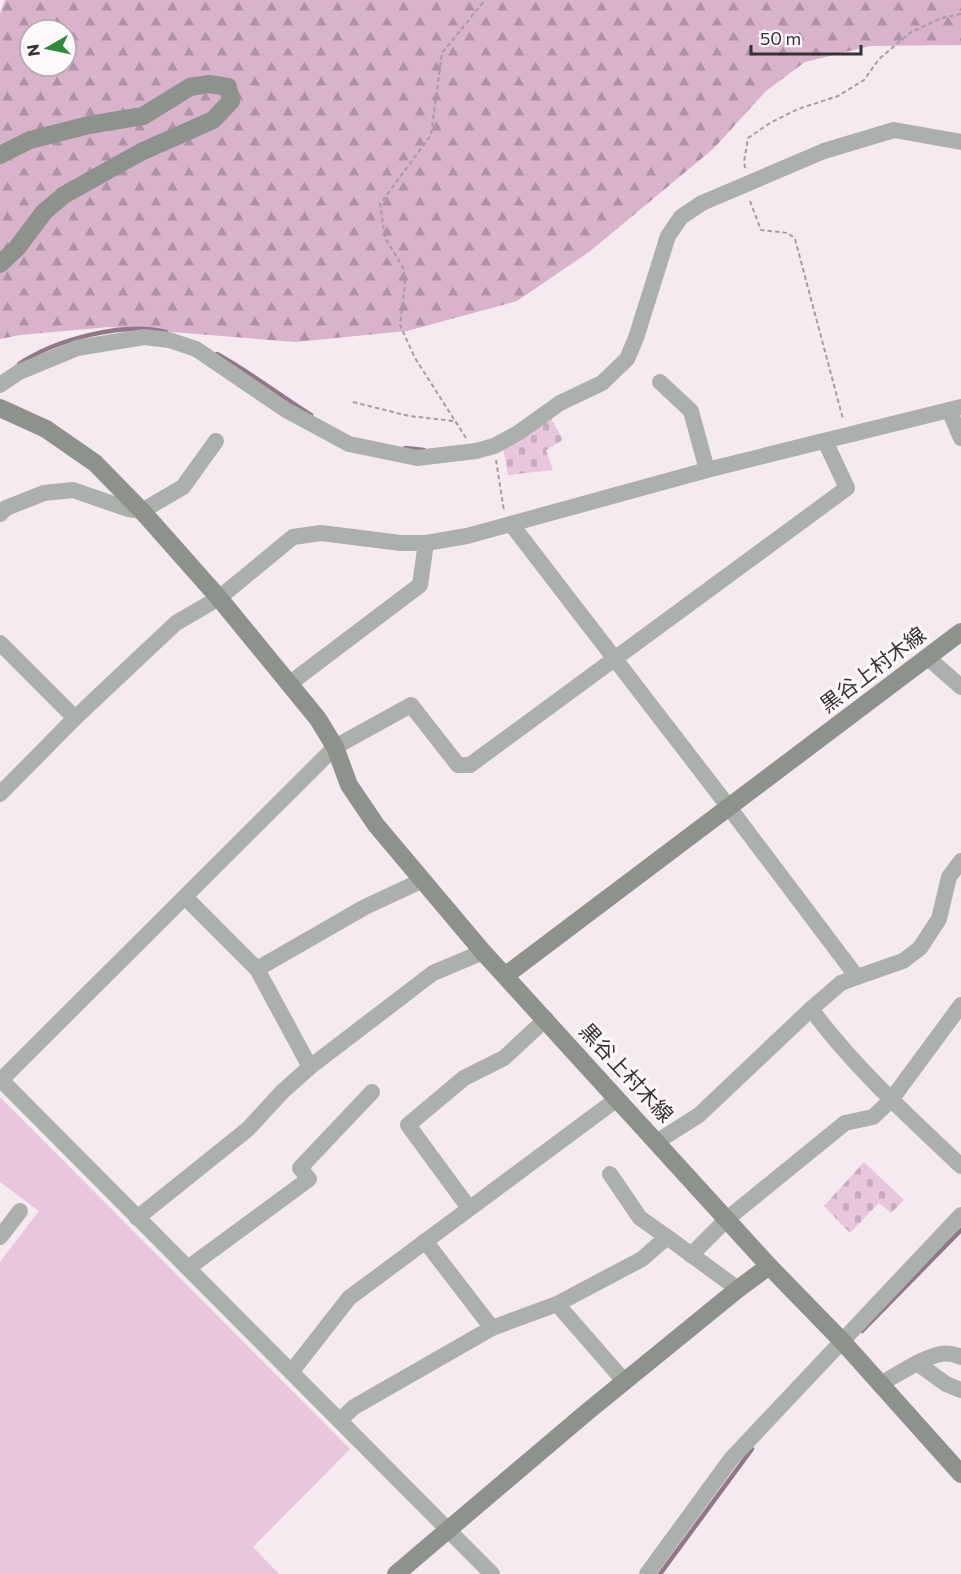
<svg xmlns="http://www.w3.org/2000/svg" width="961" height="1574" font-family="Commissioner,'Noto Sans JP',sans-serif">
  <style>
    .green { fill: #e8c7dc }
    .forest { fill: url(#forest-firs); fill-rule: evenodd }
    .cemetery { fill: url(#cemetery-stones) }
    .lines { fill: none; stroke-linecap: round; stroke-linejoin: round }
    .stream { stroke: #927788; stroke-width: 4.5 }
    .path { stroke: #a59da1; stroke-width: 2; stroke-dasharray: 4.5 3; stroke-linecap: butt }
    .street { stroke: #acb0ac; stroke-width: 16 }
    .secondary { stroke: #8d928d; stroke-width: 18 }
    .labels { text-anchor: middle; stroke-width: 6; stroke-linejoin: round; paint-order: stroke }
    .street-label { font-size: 21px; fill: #363234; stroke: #fff8fc }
  </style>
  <defs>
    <pattern id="forest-firs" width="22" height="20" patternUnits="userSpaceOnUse" patternTransform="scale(1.5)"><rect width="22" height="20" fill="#d8b3ca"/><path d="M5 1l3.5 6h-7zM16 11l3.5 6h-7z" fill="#b092a5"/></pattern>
    <pattern id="cemetery-stones" width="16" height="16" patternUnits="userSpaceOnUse" patternTransform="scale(1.5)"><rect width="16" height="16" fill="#e8c7dc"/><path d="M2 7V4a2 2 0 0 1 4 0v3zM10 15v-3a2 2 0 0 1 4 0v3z" fill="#c8abbd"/></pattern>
  </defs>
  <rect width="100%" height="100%" fill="#f5eaf0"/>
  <!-- green -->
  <polygon class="green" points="0,1097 350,1449 253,1547 279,1574 0,1574 0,1262 39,1211 0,1182"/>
  <!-- forest -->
  <path class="forest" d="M5,0H961V45L870,46L805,62L766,91L713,149L589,252L517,301L407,331L295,342L109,327L20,335L0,339V14ZM30,30H66V66H30Z"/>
  <!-- cemetery -->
  <g class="cemetery">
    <polygon points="551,418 563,440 546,450 553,470 508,475 503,448"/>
    <polygon points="864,1162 904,1200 891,1213 879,1203 850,1233 824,1206"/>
  </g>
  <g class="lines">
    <!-- stream -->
    <g class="stream">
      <path d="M217,354C250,372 279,395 311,415"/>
      <path d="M19,364C55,340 123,321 166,332"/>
      <polyline points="405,448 424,450"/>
      <polyline points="862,1331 961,1230"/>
      <polyline points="660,1574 752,1449"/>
    </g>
    <!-- path -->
    <g class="path">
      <polyline points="745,168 744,162 748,138 770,123 798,109 838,96 864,80 879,59 911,32 942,18 961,14"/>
      <polyline points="750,201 761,230 788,233 795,239 843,419"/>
      <polyline points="353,402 409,416 454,421"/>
      <polyline points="466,438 415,358 400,325 405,285 404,269 385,238 380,204 431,135 442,53 485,0"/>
      <polyline points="496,460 504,511"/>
    </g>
    <!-- street -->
    <g class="street">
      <polyline points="660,382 691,411 707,470"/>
      <polyline points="0,385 19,372 77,348 144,337 169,340 196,349 286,410 349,444 417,458 476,451 494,446 518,433 560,403 602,383 627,359 636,338 668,236 681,217 702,203 824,151 894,130 961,142"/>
      <polyline points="961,407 949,410 961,438"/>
      <polyline points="0,514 6,508 44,493 73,490 128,509 142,511 183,487 216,441"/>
      <polyline points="511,524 728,806 857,977 841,983 811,1009 699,1115 658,1141"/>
      <polyline points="0,643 75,718"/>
      <polyline points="927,657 961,687"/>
      <polyline points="289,684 420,585 426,543"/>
      <polyline points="0,794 75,718 176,623 219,598 293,537 321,533 401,543 426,543 467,536 707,470 949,410"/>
      <polyline points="185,897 257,969 310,1067"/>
      <polyline points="257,969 365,907 423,880"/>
      <polyline points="857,977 903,961 920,948 939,919 949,877 961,861"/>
      <path d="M811,1009C854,1067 908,1116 961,1166"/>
      <polyline points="0,1079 492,1574"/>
      <polyline points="1,1080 335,747 411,705 458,765 470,765 847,488 825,441"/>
      <polyline points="610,1174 640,1218 667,1237"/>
      <polyline points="469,1208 408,1125 464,1078 504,1058 546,1019"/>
      <polyline points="137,1218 248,1129 282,1092 310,1067 433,973 483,952"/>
      <polyline points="0,1237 20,1211"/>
      <polyline points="691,1255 727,1219 845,1123 873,1117 891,1100 961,1005"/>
      <polyline points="188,1268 309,1179 300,1168 372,1092"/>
      <polyline points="557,1304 642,1259 667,1237 738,1289"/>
      <polyline points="492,1328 557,1304 625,1382"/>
      <path d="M917,1363C933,1356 944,1349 961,1357"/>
      <polyline points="292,1371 349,1298 617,1099"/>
      <polyline points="880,1384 917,1363 946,1384 961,1390"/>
      <polyline points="340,1420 354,1407 492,1328 425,1241"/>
      <polyline points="647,1574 731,1459 961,1215"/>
    </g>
    <!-- secondary -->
    <g class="secondary">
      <polyline points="0,155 30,140 89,125 143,116 190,87 209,84 228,87 231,101 213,120 141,152 64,195 44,212 17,248 0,264"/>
      <polyline points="0,408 46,429 95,463 142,511 219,598 318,719 335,747 349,785 376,825 483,952 769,1266 842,1341 961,1474"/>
      <polyline points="506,975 961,632"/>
      <polyline points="396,1574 587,1412 738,1289 769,1266"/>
    </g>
  </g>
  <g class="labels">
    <!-- street labels -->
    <g class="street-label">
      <text transform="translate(873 670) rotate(-37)" y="7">黒谷上村木線</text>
      <text transform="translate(626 1073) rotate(47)" y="7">黒谷上村木線</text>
    </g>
  </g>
  <!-- north arrow -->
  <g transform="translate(48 48) rotate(261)"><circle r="28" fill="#fff8fc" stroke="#afa9ac" stroke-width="1.5"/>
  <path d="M0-4.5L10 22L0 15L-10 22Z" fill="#308c3d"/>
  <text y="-9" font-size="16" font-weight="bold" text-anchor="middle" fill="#363234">N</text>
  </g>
  <!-- scale -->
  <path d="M751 45v9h110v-9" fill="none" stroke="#363234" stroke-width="3"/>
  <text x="760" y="45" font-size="18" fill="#363234" stroke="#fff8fc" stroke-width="4.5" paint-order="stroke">50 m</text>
</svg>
